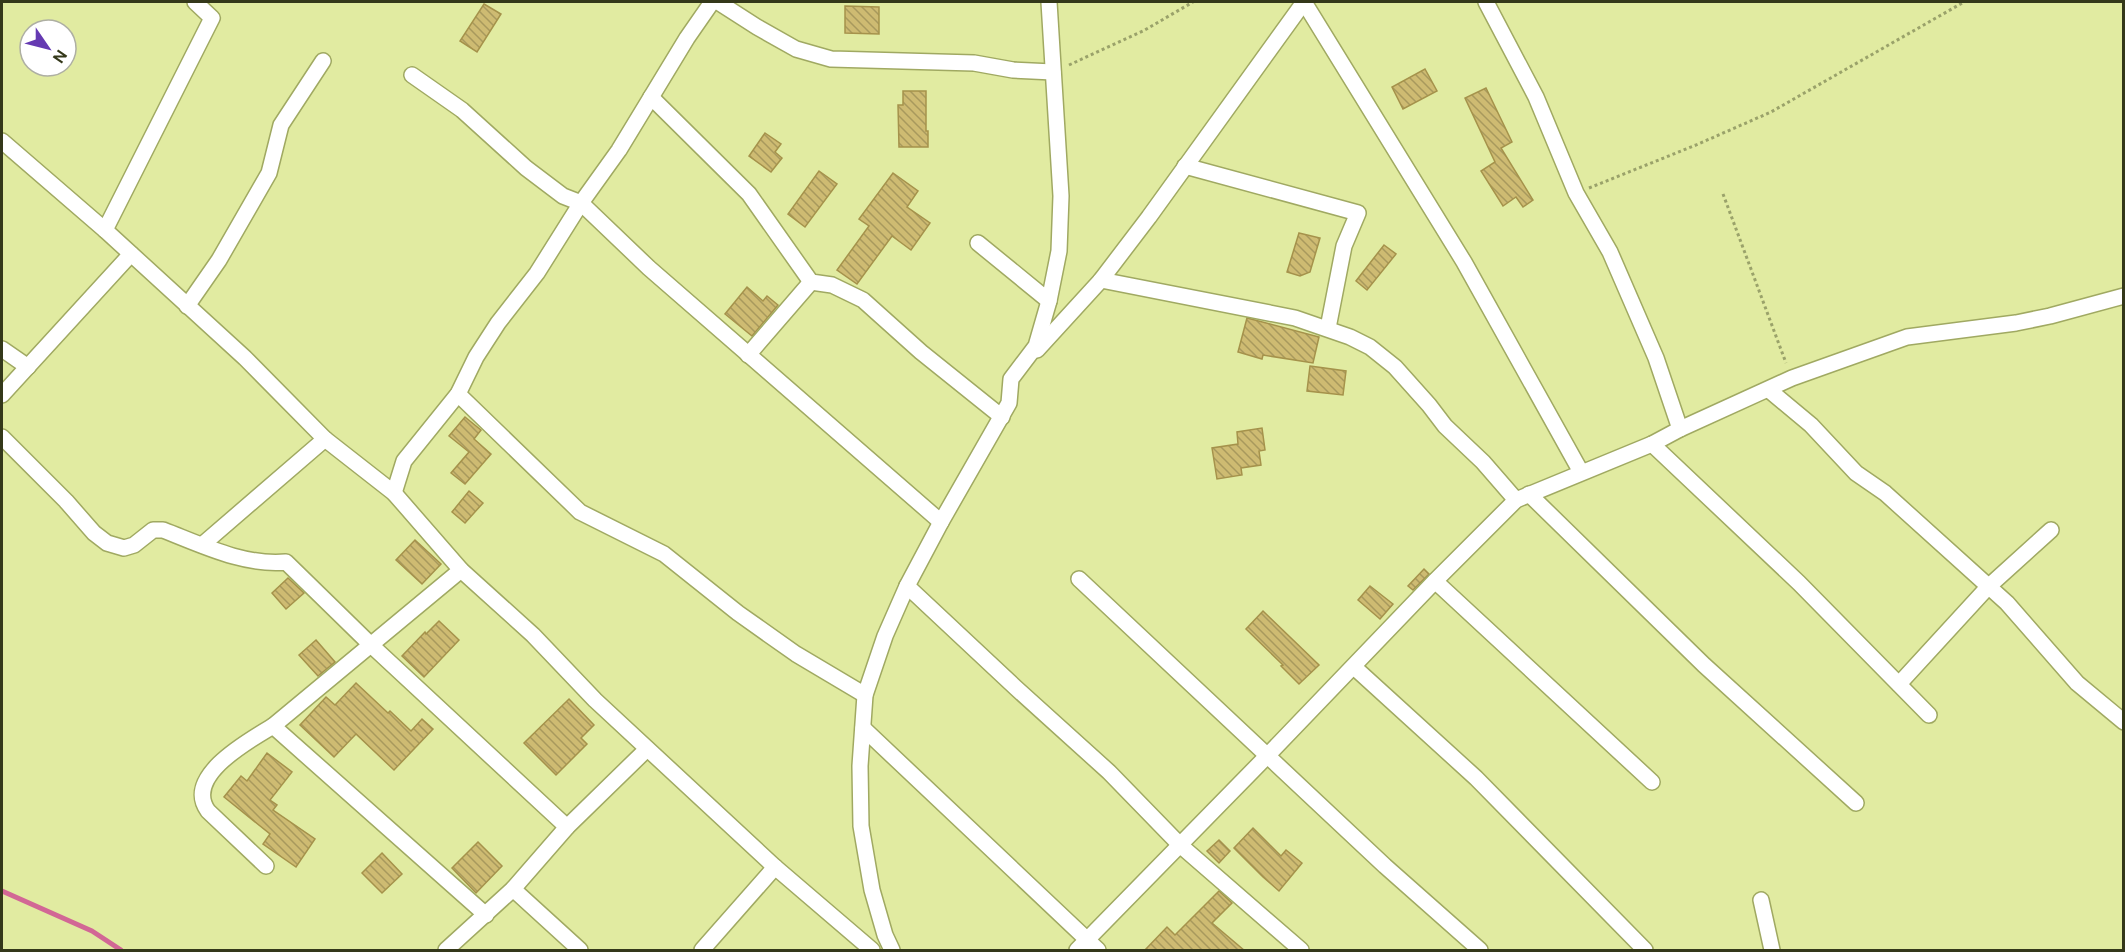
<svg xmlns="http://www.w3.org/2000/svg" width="2125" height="952" font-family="'DM Sans',sans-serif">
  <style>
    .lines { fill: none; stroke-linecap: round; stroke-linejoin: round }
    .stream { stroke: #d26795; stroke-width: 5 }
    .building { fill: url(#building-back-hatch); stroke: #a5924b; stroke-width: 1.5 }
    .minor-casing { stroke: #a0a962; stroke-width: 18 }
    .path { stroke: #9aa26a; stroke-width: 3; stroke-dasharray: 3 3; stroke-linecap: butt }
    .minor { stroke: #fff; stroke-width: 15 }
  </style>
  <defs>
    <pattern id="building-back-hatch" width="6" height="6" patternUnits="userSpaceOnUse" patternTransform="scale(1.5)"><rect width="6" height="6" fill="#cebb72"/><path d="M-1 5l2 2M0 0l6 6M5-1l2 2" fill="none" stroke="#a8995d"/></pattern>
  </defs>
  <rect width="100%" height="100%" fill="#e1eba1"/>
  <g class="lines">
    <!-- stream -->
    <polyline class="stream" points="2,891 92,931 121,950"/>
  </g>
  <!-- building -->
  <g class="building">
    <polygon points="484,4 501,14 477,52 460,41"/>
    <polygon points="845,6 879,7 879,34 845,33"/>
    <polygon points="1425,69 1437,91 1403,109 1392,87"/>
    <polygon points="1486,88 1512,142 1501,148 1533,200 1523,207 1516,197 1503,206 1481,171 1495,162 1465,98"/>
    <polygon points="903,91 926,91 926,131 928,131 928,147 899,147 898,105 903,105"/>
    <polygon points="765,133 781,144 775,152 782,158 771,172 749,156"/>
    <polygon points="819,171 837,184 805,227 788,214"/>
    <polygon points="893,173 918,191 907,207 930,223 911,250 892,236 857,284 837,270 869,226 859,219"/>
    <polygon points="1299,233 1320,238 1310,272 1300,276 1287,272"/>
    <polygon points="1384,245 1396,254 1367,290 1356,281"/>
    <polygon points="747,287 763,301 767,296 778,305 752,336 725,314"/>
    <polygon points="1247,318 1319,337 1313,363 1263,355 1262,359 1238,352"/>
    <polygon points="1310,366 1346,371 1343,395 1307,391"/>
    <polygon points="465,417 481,430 474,439 491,454 465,484 451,473 469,452 449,436"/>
    <polygon points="1262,428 1265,450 1259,451 1261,465 1241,468 1242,475 1217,479 1212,448 1238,444 1237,432"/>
    <polygon points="469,491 483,503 465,523 452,512"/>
    <polygon points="415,540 441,564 422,584 396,560"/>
    <polygon points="1424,569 1429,574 1413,590 1408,586"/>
    <polygon points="288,578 304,593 286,609 272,593"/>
    <polygon points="1370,586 1393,604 1380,619 1358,600"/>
    <polygon points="1263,611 1319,665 1299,684 1281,666 1283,665 1246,629"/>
    <polygon points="439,621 459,640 424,677 402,656 425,632 426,634"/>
    <polygon points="316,640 335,662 318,676 299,655"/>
    <polygon points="356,683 388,713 390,711 411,731 422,719 433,729 394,770 356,734 334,757 300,725 326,697 335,705"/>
    <polygon points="569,699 594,725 581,738 587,744 556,775 524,743"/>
    <polygon points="267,753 292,772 270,800 277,805 273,810 315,839 296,867 263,844 270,834 224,797 241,776 247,781"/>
    <polygon points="1253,828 1281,856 1286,850 1302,863 1279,891 1263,877 1234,848"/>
    <polygon points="1219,840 1230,851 1219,863 1207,851"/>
    <polygon points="478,842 502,866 476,893 452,868"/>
    <polygon points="382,853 402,874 382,893 362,873"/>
    <polygon points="1219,891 1232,903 1212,923 1245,951 1144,951 1167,927 1175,935"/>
  </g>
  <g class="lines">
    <!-- minor casing -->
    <g class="minor-casing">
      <g id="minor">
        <polyline points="718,2 757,27 796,49 831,59 974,63 1013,70 1053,72"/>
        <polyline points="1304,2 1464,262 1581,472"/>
        <polyline points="1486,2 1536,97 1576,193 1610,252 1656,358 1680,429"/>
        <polyline points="412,75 462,110 526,168 563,196 581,203 649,268 941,522"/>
        <polyline points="651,97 749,194 811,282 832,285 863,300 921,352 1002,417"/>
        <polyline points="2,141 105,230 245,358 325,439 394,493 461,570 533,635 595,700 775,867 872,950"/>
        <polyline points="1185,166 1358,213 1344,246 1328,328"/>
        <polyline points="105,230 212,18 195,2"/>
        <polyline points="978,243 1049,301"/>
        <polyline points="1101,280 1295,318 1350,337 1370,347 1395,367 1429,405 1445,426 1483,462 1516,500"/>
        <polyline points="187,306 219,260 269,173 281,125 323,61"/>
        <polyline points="2,349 28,367"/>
        <polyline points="1037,350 1101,280 1149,217 1304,2"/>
        <polyline points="748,355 811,282"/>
        <polyline points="1769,390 1811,425 1856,473 1885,493 2007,603 2077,683 2124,722"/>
        <polyline points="458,394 580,512 664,554 738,613 796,654 865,695"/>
        <polyline points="2,395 131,254"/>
        <path d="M2,437L66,501L94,533L107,543L124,548L134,545L153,530H163C202,545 244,566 286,562L371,645L567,827"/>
        <polyline points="1652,444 1799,583 1929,715"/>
        <polyline points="394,493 404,461 458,394 476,357 498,323 537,273 581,203 619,150 687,38 712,2"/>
        <polyline points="1529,494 1704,665 1856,803"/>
        <polyline points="202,545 325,439"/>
        <polyline points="461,570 273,726 486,915"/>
        <polyline points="1079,579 1385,866 1480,950"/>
        <polyline points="1435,581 1652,782"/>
        <polyline points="907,586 1016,688 1109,772 1180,845 1301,950"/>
        <polyline points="1354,667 1476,778 1645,950"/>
        <polyline points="1899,684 1988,587 2051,530"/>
        <polyline points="863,728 1098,950"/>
        <path d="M266,866L208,811C183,777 248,741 273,726"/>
        <polyline points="513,889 580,950"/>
        <polyline points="1761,900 1772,950"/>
        <polyline points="446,950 513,889 567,827 647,749"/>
        <polyline points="702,950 775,867"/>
        <polyline points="892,950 885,935 872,890 861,826 860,766 865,695 885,636 907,586 941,522 1009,403 1011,379 1036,346 1049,301 1059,251 1061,196 1049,2"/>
        <polyline points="1077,950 1267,756 1435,581 1516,500 1652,444 1680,429 1792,378 1907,337 2016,323 2050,316 2124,296"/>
      </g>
    </g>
    <!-- path -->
    <g class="path">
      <polyline points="1069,65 1143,31 1193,2"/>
      <polyline points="1589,188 1696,145 1771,112 1964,2"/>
      <polyline points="1723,194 1786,363"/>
    </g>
    <!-- minor -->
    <use href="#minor" class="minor"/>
  </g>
  <!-- border -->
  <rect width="2125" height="952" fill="none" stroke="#34381a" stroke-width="6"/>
  <!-- north arrow -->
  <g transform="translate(48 48) rotate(125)"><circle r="28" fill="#ffffff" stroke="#aeafa3" stroke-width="1.5"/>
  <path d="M0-4.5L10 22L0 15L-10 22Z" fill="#653ab2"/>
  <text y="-9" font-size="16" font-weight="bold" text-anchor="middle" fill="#34381a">N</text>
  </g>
</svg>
